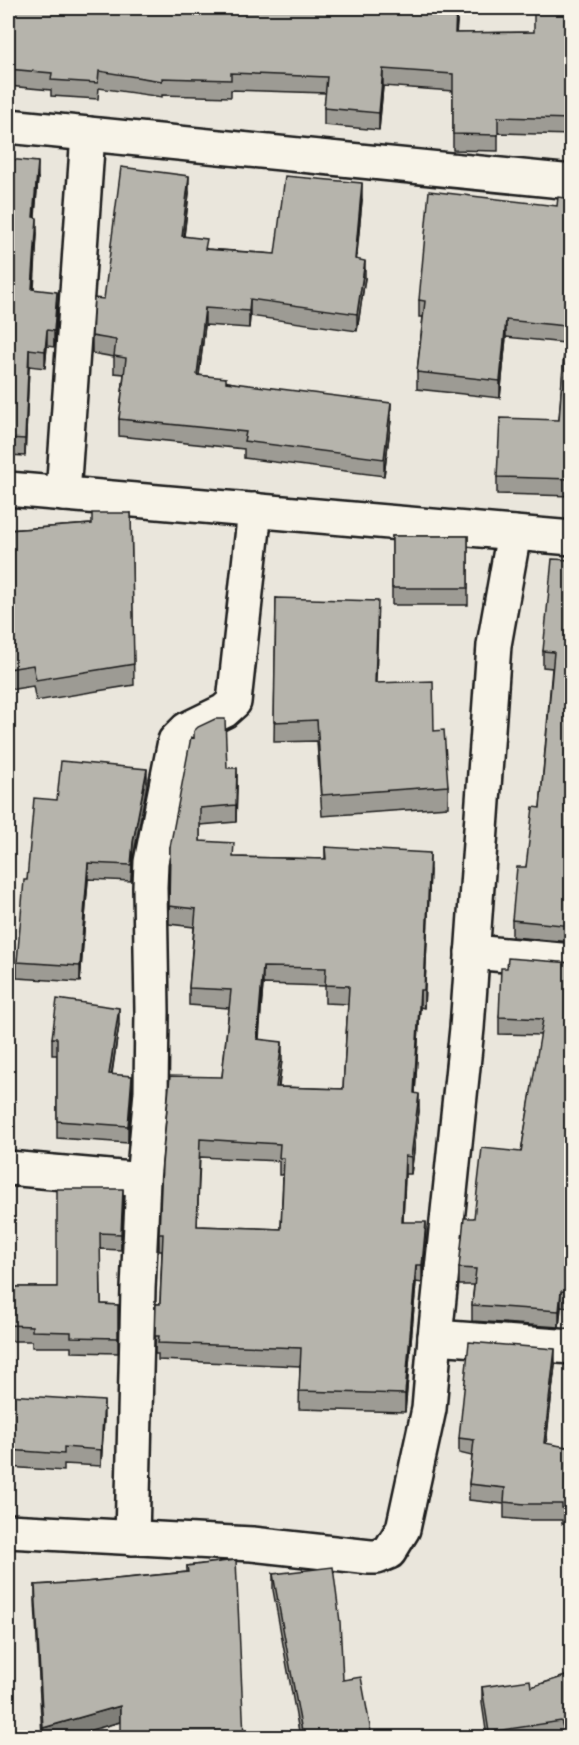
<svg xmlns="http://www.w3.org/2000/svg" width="579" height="1745" font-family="Sriracha,sans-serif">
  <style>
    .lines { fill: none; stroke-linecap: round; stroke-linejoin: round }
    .street-casing { stroke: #1c1c1c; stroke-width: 38 }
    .street { stroke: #f7f3e8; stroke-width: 33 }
    .wall { fill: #9d9b94; stroke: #1c1c1c; stroke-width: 1.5; fill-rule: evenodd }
    .shaded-wall { fill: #7f7e78; stroke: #1c1c1c; stroke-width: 1.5 }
    .building { fill: #b6b4ac; stroke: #1c1c1c; stroke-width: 1.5; fill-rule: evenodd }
  </style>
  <rect width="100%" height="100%" fill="#eae6dc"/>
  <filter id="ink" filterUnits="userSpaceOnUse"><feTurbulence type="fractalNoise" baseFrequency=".0167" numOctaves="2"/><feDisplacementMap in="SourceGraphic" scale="12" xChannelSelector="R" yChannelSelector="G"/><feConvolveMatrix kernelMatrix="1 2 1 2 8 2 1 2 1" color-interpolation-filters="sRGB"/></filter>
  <g filter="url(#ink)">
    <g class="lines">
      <!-- street casing -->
      <g class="street-casing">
        <g id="street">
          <polyline points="8,126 572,182"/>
          <polyline points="8,489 572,538"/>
          <polyline points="63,494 88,134"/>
          <polyline points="472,952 572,961"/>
          <polyline points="8,1168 143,1180"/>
          <polyline points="435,1337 572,1347"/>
          <polyline points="8,1531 252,1544 370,1557 377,1557 389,1552 403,1529 429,1409 435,1337 467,1028 494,645 514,533"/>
          <polyline points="132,1538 138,1289 143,1180 151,1092 152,1012 150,887 151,862 175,741 187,729 224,711 234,702 255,510"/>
        </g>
      </g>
      <!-- street -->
      <use href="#street" class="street"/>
    </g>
    <!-- wall -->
    <g class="wall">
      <polygon points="8,8 458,8 456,33 534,32 572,8 572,135 498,133 498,151 453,150 453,91 383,86 379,130 324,125 324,108 326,93 231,90 231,97 162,95 162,97 99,88 98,99 51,96 51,90 8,86"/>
      <polygon points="8,159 38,178 35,217 37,234 34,289 57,309 54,347 47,346 45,368 29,366 25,456 8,455"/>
      <polygon points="189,193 184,236 207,249 275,254 362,200 356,260 365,278 357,331 250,316 249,328 205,325 199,375 391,420 384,476 244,458 244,449 119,436 119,419 124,374 114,373 114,357 92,353 92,336 104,299"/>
      <polygon points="572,199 572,496 497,494 497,477 559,420 565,343 506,337 500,398 417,389 417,372 423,317 419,317 419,300 557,206"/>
      <polygon points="131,513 134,685 36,701 33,686 8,690 8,530 92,524"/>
      <rect x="392" y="536" width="76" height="69"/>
      <polygon points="572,560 572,942 512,937 512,920 526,867 540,808 552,668 543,667 543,651"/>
      <polygon points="276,598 378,622 376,683 434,731 448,786 448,807 322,816 317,741 274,742"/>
      <path d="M227,768L237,785L236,822L200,825V841L234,857L325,859V847L430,870L424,1008L420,1007L415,1093L419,1111L411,1174H405L403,1222L426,1240L422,1283L416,1282L405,1412L299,1409L300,1366L158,1360V1354H155L156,1304H160L162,1251H159V1234L222,1077L229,1008L189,1005V988L194,927L169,924L170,847ZM263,984L325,986V1003L348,1004L343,1089L279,1087L282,1060L259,1039ZM200,1157L279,1161V1175H283L281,1229L197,1226Z"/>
      <polygon points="147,785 133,859 131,881 88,879 80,982 17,978 17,962 27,880 57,800"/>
      <polygon points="572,963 572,1134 569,1147 572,1147 572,1308 561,1307 559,1327 472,1321 472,1305 474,1285 459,1285 459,1268 474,1218 521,1152 541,1035 499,1034 499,1017 507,968"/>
      <polygon points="119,1025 112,1074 132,1092 128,1143 57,1138 57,1055 52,1055 52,1038"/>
      <polygon points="123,1205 121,1250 100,1249 101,1304 118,1305 118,1353 71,1352 71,1347 32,1347 32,1341 8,1341 8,1287 57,1287"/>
      <polygon points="555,1365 546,1444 572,1448 572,1525 562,1524 562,1520 525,1520 504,1518 504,1504 469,1500 469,1484 472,1456 459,1453 459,1438"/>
      <polygon points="8,1395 104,1418 101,1466 64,1464 64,1471 8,1467"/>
      <polygon points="236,1560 120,1722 66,1737 42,1737 35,1601 35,1585 85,1582 187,1572 187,1566"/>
      <polygon points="273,1574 343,1680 372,1737 300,1737 273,1590"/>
      <polygon points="572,1674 572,1737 487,1737 482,1703 482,1687 531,1687"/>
    </g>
    <!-- shaded-wall -->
    <g class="shaded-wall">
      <polygon points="456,8 458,8 455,50 455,33"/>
      <polygon points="383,69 383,86 379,130 379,113"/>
      <polygon points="38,162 38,178 33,234 33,217"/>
      <polygon points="189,176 189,193 182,252 182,236"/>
      <polygon points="362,183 362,200 355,276 355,259"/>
      <polygon points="37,218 37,234 32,306 32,289"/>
      <polygon points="365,261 365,278 357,331 357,314"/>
      <polygon points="57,292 57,309 54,347 54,331"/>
      <polygon points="250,299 250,316 249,328 249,311"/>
      <polygon points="205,308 205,325 197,392 197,375"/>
      <polygon points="506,320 506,337 500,398 500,381"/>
      <polygon points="47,330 47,346 45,368 45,351"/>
      <polygon points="29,349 29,366 25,456 25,439"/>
      <polygon points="391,403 391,420 384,476 384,459"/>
      <polygon points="237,768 237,785 236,822 236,805"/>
      <polygon points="147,769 147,785 133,859 131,881 133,842"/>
      <polygon points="430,853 430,870 424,1008 424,990"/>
      <polygon points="88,863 88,879 80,982 80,966"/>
      <polygon points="263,967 263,984 257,1056 257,1039"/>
      <polygon points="420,990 420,1007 414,1111 414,1093"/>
      <polygon points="119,1008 119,1025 109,1091 109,1074"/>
      <polygon points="282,1042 282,1060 276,1104 276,1087"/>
      <polygon points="132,1076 132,1092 128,1143 128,1126"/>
      <polygon points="419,1094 419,1111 411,1174 411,1157"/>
      <polygon points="572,1118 572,1134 567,1163 567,1146"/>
      <polygon points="405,1156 405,1174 402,1239 402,1222"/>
      <polygon points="123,1189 123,1205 121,1250 121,1234"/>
      <polygon points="426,1222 426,1240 422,1283 422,1265"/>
      <polygon points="416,1265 416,1282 405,1412 405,1394"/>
      <polygon points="561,1291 561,1307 559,1327 559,1311"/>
      <polygon points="555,1349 555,1365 544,1459 544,1443"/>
      <polygon points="104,1401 104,1418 101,1466 101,1450"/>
      <polygon points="120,1706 120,1722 66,1737 43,1737 43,1728"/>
    </g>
    <!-- building -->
    <g class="building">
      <polygon points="8,8 456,8 455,33 534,32 534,8 572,8 572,119 498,117 498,135 453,134 453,74 383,69 379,113 324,108 327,77 231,73 231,80 162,78 162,81 99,71 98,83 51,80 52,73 8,69"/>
      <polygon points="8,159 38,162 33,217 37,218 32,289 57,292 54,331 47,330 45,351 29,349 25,439 8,438"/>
      <polygon points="121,167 189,176 182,236 207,239 205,249 275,254 285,176 362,183 355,259 365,261 357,314 250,299 249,311 205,308 197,375 226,378 226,382 391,403 384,459 244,441 246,432 119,419 126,358 114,356 116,340 92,336 94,298 104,299"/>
      <polygon points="429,191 557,206 558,197 572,199 572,479 497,477 500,418 559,420 566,326 506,320 500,381 417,372 425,301 419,300"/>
      <polygon points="92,513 131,513 134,664 36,680 33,665 8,669 8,530 92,524"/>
      <rect x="392" y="536" width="76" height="52"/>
      <polygon points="552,559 572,560 572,926 512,920 517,867 526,867 533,807 540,808 554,652 543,651"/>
      <polygon points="276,598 378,601 375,683 433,681 434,731 444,730 448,786 322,795 317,720 274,722"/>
      <path d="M215,719H225L227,768H237L236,805L200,808V841L234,843L233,857L326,859L325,847L430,853L424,990H420L414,1093L419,1094L411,1157L405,1156L402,1222H426L422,1265H416L405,1394L299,1391L301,1348L158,1343L159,1336H155L156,1304H160L163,1234H159L162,1164L170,1076L222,1077L231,990L189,988L196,909L169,906L170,847L191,737L194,738V731L198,727ZM263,967L326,968L325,985L349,986L343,1089L276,1087L282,1042L257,1039ZM200,1139L280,1144L279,1158H284L281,1229L197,1226Z"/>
      <polygon points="61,761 147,769 133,842 131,865 88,863 80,966 17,962 24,880 27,880 34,798 57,800"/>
      <polygon points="508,958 572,963 572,1118 567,1146 572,1147 572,1292 561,1291 559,1311 472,1305 476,1269 459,1268 464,1218 474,1218 482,1148 521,1152 543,1019 499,1017 501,968 507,968"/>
      <polygon points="57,999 119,1008 109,1074 132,1076 128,1126 57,1121 57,1038 52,1038"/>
      <polygon points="57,1189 123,1189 121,1234 100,1233 101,1304 118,1305 118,1338 71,1337 71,1332 32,1331 32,1326 8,1325 8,1287 57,1287"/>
      <polygon points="469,1342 555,1349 544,1443 572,1448 572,1509 562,1508 562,1504 525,1504 504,1502 505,1488 469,1484 474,1440 459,1438"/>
      <polygon points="8,1395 104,1401 101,1450 64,1447 64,1454 8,1450"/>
      <polygon points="236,1560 244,1737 120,1737 120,1706 43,1728 35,1585 85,1582 188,1572 187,1566"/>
      <polygon points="333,1567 340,1622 343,1680 361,1677 372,1737 303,1737 273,1574"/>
      <polygon points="572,1674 572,1737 566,1737 561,1721 489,1732 482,1687 530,1680 531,1687"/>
    </g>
  </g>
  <!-- margin -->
  <rect width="579" height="1745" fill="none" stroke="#f7f3e8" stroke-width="30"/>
  <rect x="15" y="15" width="549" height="1715" fill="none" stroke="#1c1c1c" stroke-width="2" filter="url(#ink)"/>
</svg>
